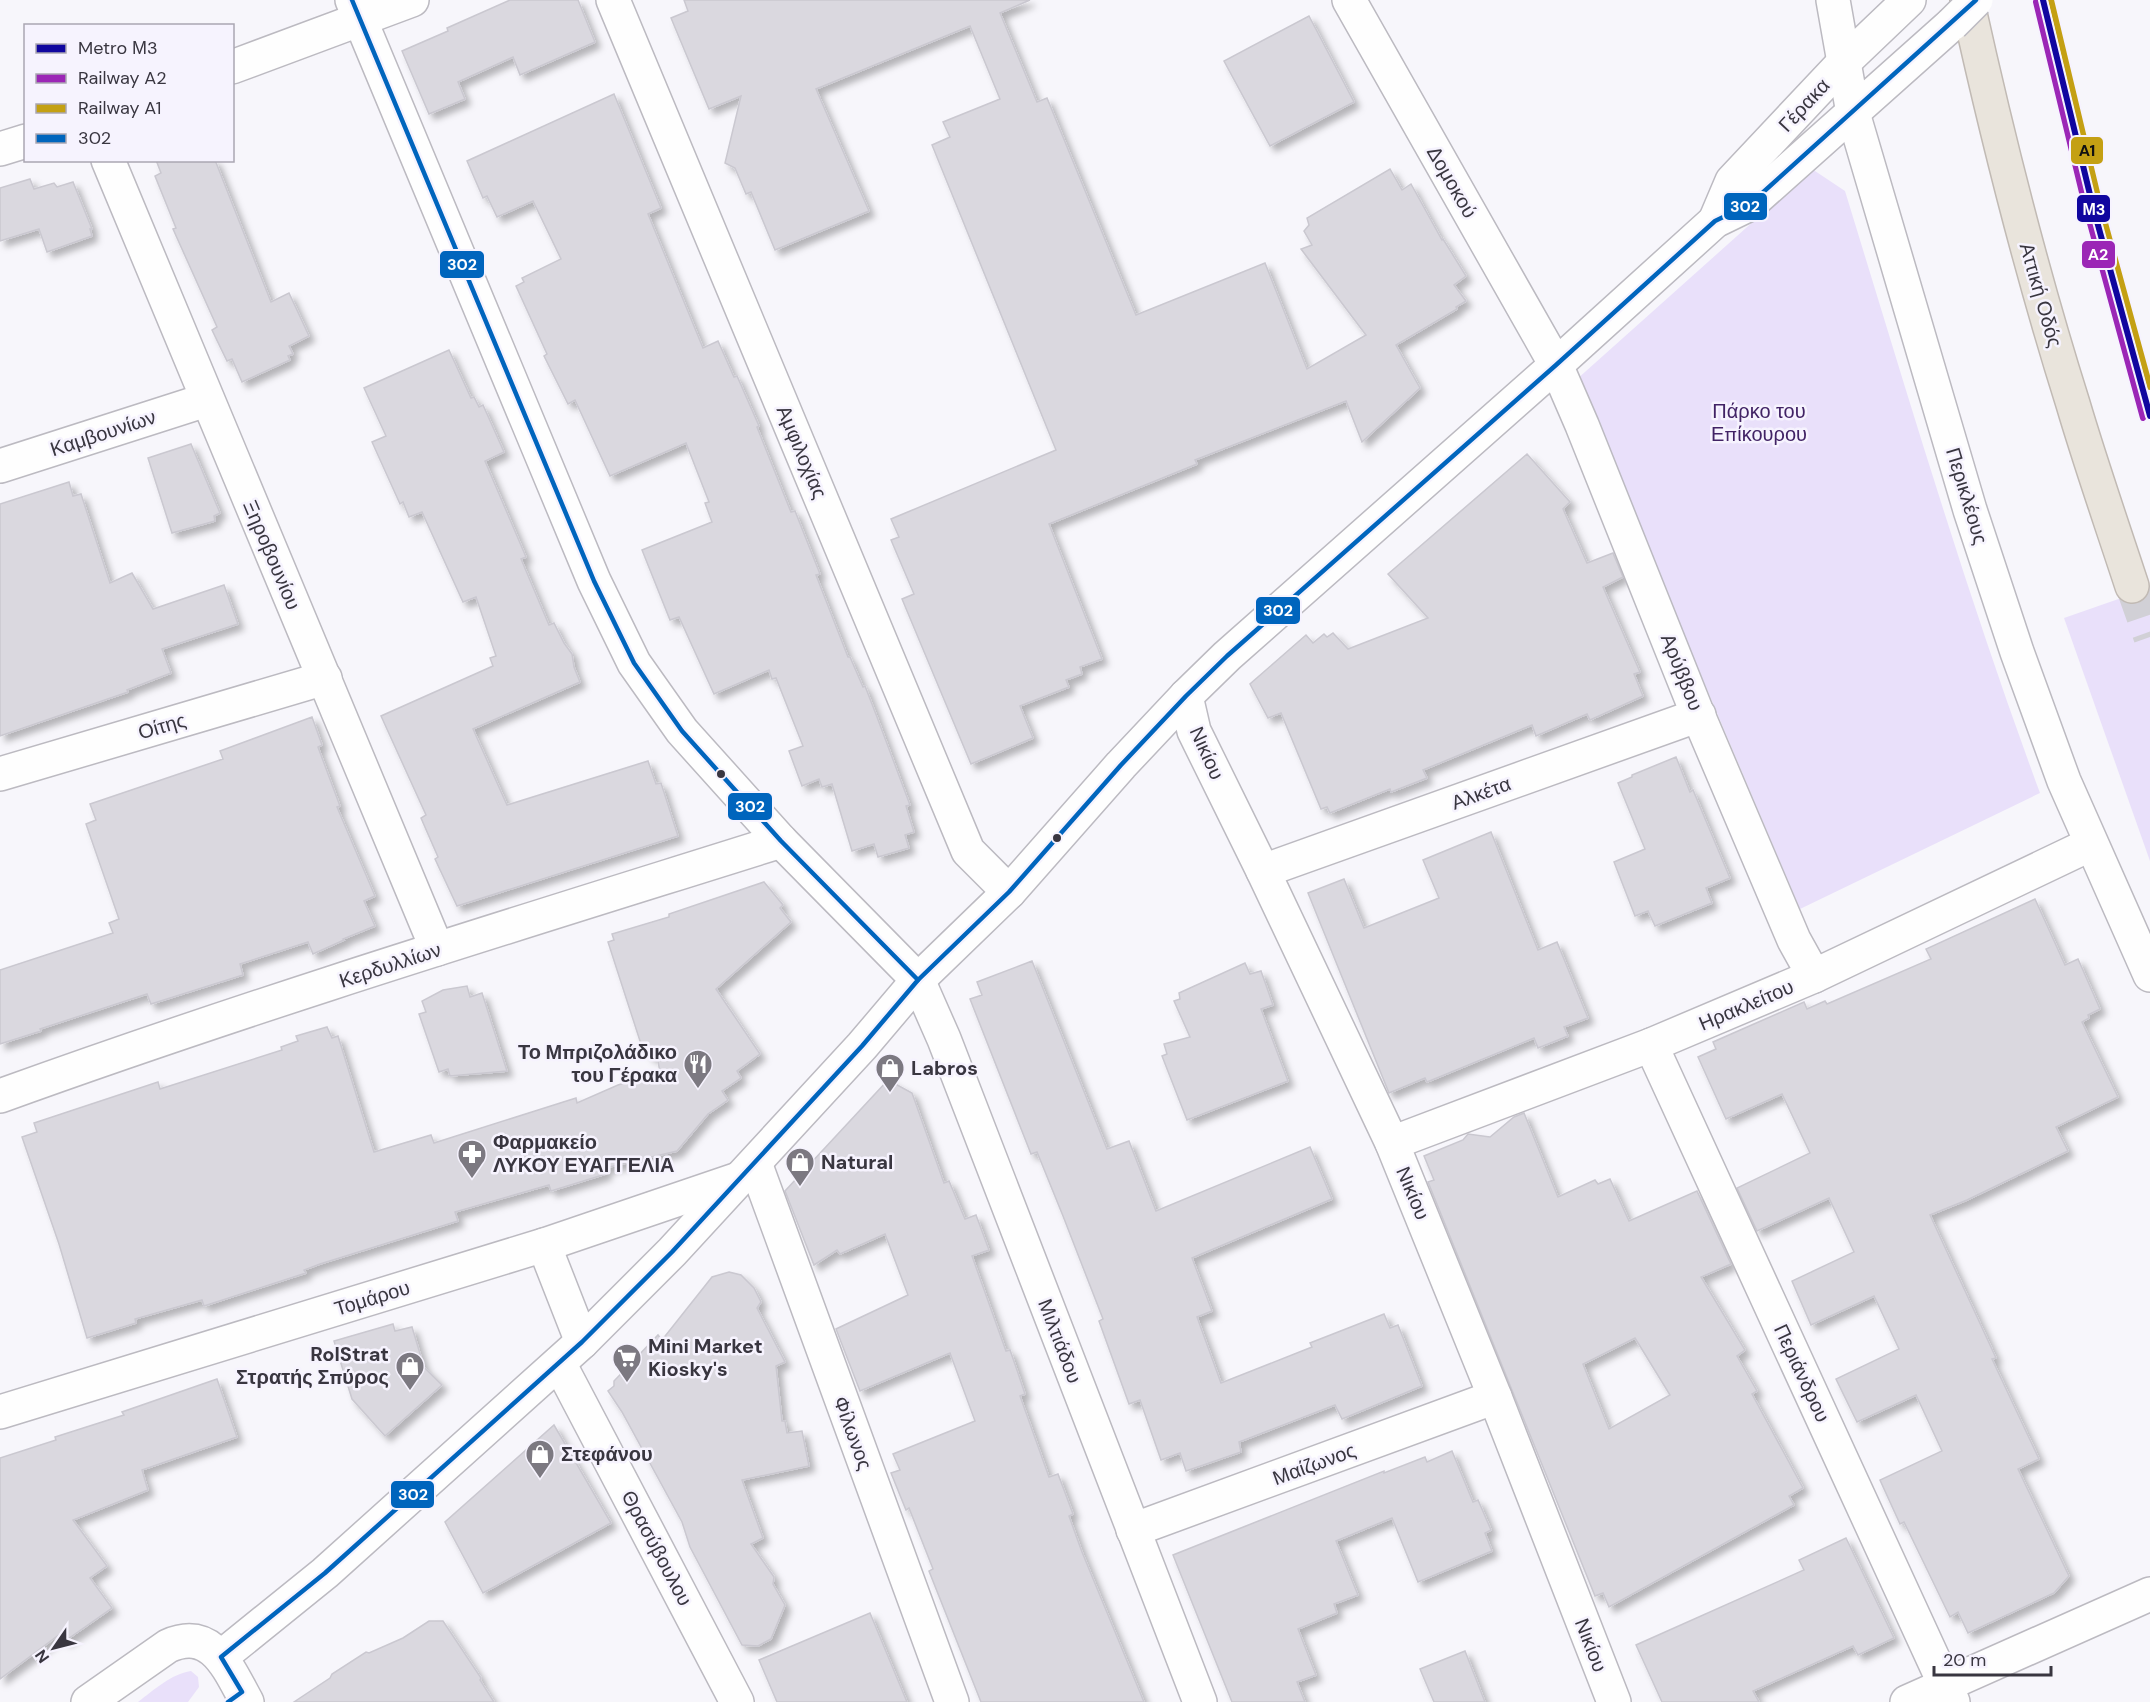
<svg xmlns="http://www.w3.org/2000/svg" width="2150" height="1702" font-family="'DM Sans',sans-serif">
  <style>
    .green { fill: #e9e0fa }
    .building { fill: #dad8df; stroke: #cac8d0; stroke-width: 1.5; fill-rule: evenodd; filter: url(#shadow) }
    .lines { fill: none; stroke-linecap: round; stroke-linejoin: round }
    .motorway-tunnel { stroke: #d1d0d6; stroke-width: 33; stroke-dasharray: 33 16; stroke-linecap: butt }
    .minor-casing { stroke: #bcbac1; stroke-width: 36 }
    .tertiary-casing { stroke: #bcbac1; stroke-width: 36 }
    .motorway-casing { stroke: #c1bab4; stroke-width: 36 }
    .minor { stroke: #fefefe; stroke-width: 33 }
    .tertiary { stroke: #fefefe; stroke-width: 33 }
    .motorway { stroke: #e9e4dc; stroke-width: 33 }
    .tertiary-bridge-casing { stroke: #bcbac1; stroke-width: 36; stroke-linecap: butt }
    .tertiary-bridge { stroke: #fefefe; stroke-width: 33 }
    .bus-1-casing { stroke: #f6f3fe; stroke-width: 9 }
    .bus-1 { stroke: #0065bd; stroke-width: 4.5 }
    .rail-1-casing { stroke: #f6f3fe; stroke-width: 10 }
    .rail-2-casing { stroke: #f6f3fe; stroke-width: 10 }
    .rail-1 { stroke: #9b26b6; stroke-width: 6 }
    .rail-2 { stroke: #c4a013; stroke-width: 6 }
    .metro-1-casing { stroke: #f6f3fe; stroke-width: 10 }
    .metro-1 { stroke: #10069f; stroke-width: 6 }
    .bus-dot { fill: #393640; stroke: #f6f3fe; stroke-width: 2 }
    .labels { text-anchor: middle; stroke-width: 5; stroke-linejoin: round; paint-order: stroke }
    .street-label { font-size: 20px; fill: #393640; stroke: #f6f3fe }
    .park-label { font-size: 20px; fill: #412365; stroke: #f6f3fe }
    .poi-label { font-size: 20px; font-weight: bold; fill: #393640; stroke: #f6f3fe; text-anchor: start }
    .line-badge { stroke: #f6f3fe; stroke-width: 2 }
    .badge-label { font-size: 16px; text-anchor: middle; font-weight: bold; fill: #fff }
    .pale-badge-label { font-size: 16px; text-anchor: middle; font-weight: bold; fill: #111 }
  </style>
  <defs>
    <filter id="shadow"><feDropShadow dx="5.5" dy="5.5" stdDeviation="3" flood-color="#0004"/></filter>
  </defs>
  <rect width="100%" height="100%" fill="#f7f6fb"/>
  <!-- green -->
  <g class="green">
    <path d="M1812,169L1845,191C1907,393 1967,596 2040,793L1800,909L1576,380Z"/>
    <polygon points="2150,588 2150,861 2064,618"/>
    <path d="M191,1671L198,1677L199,1687L188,1702H138C154,1690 171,1674 191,1671Z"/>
  </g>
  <!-- building -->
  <g class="building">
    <polygon points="510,0 578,0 595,42 520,75 513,57 458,82 465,99 429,114 402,51 448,31 447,28"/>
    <polygon points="684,0 1030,0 1000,13 1037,102 1047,98 1136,315 1265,263 1307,369 1366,335 1301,249 1312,245 1304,231 1309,225 1307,218 1390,169 1402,190 1411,184 1442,240 1443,239 1466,276 1454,285 1466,301 1456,307 1457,309 1396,345 1420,388 1362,442 1346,401 1195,460 1197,464 1049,524 1102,659 1080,667 1082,674 1066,680 1069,687 1020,706 1033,738 971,764 902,599 914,594 891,540 899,537 891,519 1056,450 932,145 950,137 943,122 1000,99 970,26 816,89 869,211 775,250 751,192 746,194 735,168 725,163 741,96 709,109 671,18 688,11"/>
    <polygon points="1309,16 1354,102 1270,146 1224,61"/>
    <polygon points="614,94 661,208 648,214 703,348 718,341 734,377 737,376 759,426 757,427 791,512 795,511 820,574 816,575 848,657 850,657 863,687 865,686 877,717 910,805 906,806 914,832 905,835 909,848 878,857 874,844 852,851 832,784 822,787 819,779 802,786 789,751 803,746 776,678 772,679 769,670 714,694 679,617 670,620 642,550 712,522 705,503 709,502 686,443 610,476 575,400 568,404 544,356 547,354 516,286 524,282 522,278 561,259 533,201 497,217 487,196 483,198 467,161"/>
    <polygon points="156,160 215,160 271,302 289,293 309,336 289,346 293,354 288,356 290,360 242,382 232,359 227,361 212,330 217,327 173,229 176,228 155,176 161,173"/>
    <polygon points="30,179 34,189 54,183 57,187 73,182 92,229 90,229 92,236 47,252 39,229 0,241 0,188"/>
    <polygon points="449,350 471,398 474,397 479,407 483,405 504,452 485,461 526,557 521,559 549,625 554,623 564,643 572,654 574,667 580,682 473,729 507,805 648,761 656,784 661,783 678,836 457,906 435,859 438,857 421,818 426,815 381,716 493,666 490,658 496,656 476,597 463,602 422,512 409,517 403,502 400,504 372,442 386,436 364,388"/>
    <polygon points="191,444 220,513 214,516 215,521 172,533 148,458"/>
    <polygon points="1527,454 1570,502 1563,509 1587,563 1613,553 1623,577 1603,587 1640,672 1634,674 1643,696 1590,720 1587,714 1536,736 1532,725 1423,770 1427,778 1391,792 1390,789 1330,813 1327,807 1321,809 1281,713 1268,718 1250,684 1306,635 1313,643 1324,634 1327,637 1333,633 1348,649 1428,618 1388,574"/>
    <polygon points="69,482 73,496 81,494 110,583 132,573 153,609 224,585 238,624 162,649 171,673 127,690 128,692 0,736 0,504"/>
    <polygon points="312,717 322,745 318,747 340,806 337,807 375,896 364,901 375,926 343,939 344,940 313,954 308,942 240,964 243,975 151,1004 147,994 40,1029 41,1031 0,1044 0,970 113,933 109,923 119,919 86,824 96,820 90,804 223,759 220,751"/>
    <polygon points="1676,757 1690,792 1693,790 1730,878 1706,888 1712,903 1655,926 1648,911 1635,916 1614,862 1645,849 1618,783 1632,777 1632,775"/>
    <polygon points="1491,832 1538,950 1557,942 1588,1018 1564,1027 1568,1036 1538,1048 1534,1038 1427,1082 1425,1078 1389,1093 1308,893 1344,879 1364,928 1439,898 1423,860"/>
    <polygon points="764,882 783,905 780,908 791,922 716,989 760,1054 737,1071 741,1078 722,1091 728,1100 708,1114 677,1151 605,1168 606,1174 551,1191 549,1185 455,1212 458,1221 320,1264 304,1270 306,1273 204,1306 202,1300 135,1319 136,1323 87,1338 59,1244 22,1137 37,1132 34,1123 158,1082 160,1089 282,1050 281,1047 298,1041 296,1036 327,1027 332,1038 338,1036 374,1152 431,1135 434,1143 576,1098 577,1103 618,1085 660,1072 657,1056 650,1057 640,1041 608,942 614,940 612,934 669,917 669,914"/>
    <polygon points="2035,899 2065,965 2078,959 2100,1009 2088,1015 2089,1018 2082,1022 2118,1097 2056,1127 2068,1151 1967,1200 1930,1215 1996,1358 1992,1359 2039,1459 2018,1469 2069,1576 2054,1593 1968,1633 1958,1612 1950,1617 1904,1522 1900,1524 1880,1480 1942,1451 1916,1395 1857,1422 1836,1379 1899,1349 1874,1296 1811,1325 1792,1281 1854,1252 1829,1198 1757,1231 1737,1188 1810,1153 1782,1094 1726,1119 1698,1057 1716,1049 1713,1042 1804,1002 1807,1009 1825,1001 1827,1004 1931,959 1926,949"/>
    <polygon points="1032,961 1107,1149 1129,1141 1156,1211 1310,1147 1332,1199 1192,1258 1212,1311 1197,1317 1221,1383 1312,1347 1310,1343 1384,1314 1390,1328 1398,1325 1422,1386 1342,1419 1335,1405 1239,1442 1241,1452 1186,1471 1180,1453 1161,1460 1140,1400 1129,1404 1099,1321 1103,1319 1063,1216 1037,1152 1031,1154 970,999 982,995 977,982"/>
    <polygon points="1245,963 1250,974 1261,971 1273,1005 1261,1009 1288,1081 1187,1120 1162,1056 1167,1054 1164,1044 1190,1037 1174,1001 1180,999 1179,993"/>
    <polygon points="467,986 470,997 482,993 507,1071 450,1076 448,1069 439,1072 419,1014 426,1012 422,1001 443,990"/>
    <polygon points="888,1080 912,1093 944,1183 949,1181 965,1219 976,1215 989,1250 972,1256 1006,1351 1010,1350 1018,1373 1025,1394 1020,1396 1049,1477 1058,1474 1073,1514 1069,1516 1082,1552 1144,1702 981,1702 929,1571 933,1569 909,1508 906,1510 891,1473 900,1470 893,1454 975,1421 950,1353 860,1391 836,1329 908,1295 885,1234 840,1254 837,1250 814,1265 785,1191"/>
    <path d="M1524,1113L1558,1197L1595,1180L1598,1184L1610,1179L1629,1221L1697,1191L1731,1264L1701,1277L1745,1350L1737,1356L1757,1391L1752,1394L1803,1488L1789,1496L1794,1505L1609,1607L1603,1593L1595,1596L1428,1182L1434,1180L1424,1156L1463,1140L1468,1134L1490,1137L1514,1117ZM1635,1338L1670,1395L1609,1429L1583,1364Z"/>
    <polygon points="729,1272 741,1275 754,1288 761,1302 757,1308 785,1362 776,1366 782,1421 785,1421 787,1433 802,1431 809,1466 742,1480 763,1538 751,1544 774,1577 773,1584 785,1605 771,1639 758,1646 742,1645 690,1547 682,1522 622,1412 608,1391 614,1386 614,1381 658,1335 662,1340 712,1277"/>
    <polygon points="393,1324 395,1331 412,1327 424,1367 442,1385 385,1436 352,1399 334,1341"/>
    <polygon points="217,1379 237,1437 142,1470 148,1490 73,1520 107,1566 90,1578 112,1608 65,1641 60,1634 0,1679 0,1458 56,1440 55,1437 124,1415 122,1412"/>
    <polygon points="554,1425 611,1523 483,1593 445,1522"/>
    <polygon points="1452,1451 1473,1502 1478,1500 1491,1530 1485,1533 1492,1551 1418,1582 1392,1518 1336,1541 1358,1595 1334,1604 1337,1613 1298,1629 1316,1675 1297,1682 1305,1702 1232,1702 1173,1555 1384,1471 1384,1473 1425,1457 1427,1462"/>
    <polygon points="1846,1538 1894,1638 1858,1655 1853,1646 1753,1691 1759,1702 1662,1702 1636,1645 1804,1570 1799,1560"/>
    <polygon points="870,1613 907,1702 777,1702 759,1660"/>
    <polygon points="429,1621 443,1621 481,1678 480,1680 494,1702 294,1702 330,1678 332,1674 366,1652 369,1653 403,1638"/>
    <polygon points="1465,1651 1485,1702 1434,1702 1420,1669"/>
  </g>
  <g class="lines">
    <!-- motorway-tunnel -->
    <polyline class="motorway-tunnel" points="2132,586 2150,637"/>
    <!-- minor casing -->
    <g class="minor-casing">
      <g id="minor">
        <polyline points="352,0 594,581 634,663 682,731 781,841 918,980"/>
        <polyline points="613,0 968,851 1009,892"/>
        <polyline points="1349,0 1556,365 1582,425 1696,710 1794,940 1814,976"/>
        <polyline points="1833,0 1853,113 1970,510 2017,652 2064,781 2150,975"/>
        <polyline points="232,67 412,0"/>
        <polyline points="0,149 26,141"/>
        <polyline points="108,160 437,949"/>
        <polyline points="0,466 206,400"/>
        <polyline points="1186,696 1194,731 1263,871 1392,1143 1495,1397 1614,1702"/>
        <polyline points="0,774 325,678"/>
        <polyline points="1263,871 1699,715"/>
        <polyline points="1651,1045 1953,1702"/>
        <path d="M0,1096C257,1003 520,923 781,841"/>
        <polyline points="1392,1143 1651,1045 1814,976 2091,844"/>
        <polyline points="755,1163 952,1702"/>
        <polyline points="544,1245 582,1342"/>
        <polyline points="559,1363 737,1702"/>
        <polyline points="0,1412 544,1245 741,1178"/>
        <polyline points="1133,1530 1495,1397"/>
        <polyline points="1907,1702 2150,1594"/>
      </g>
    </g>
    <!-- tertiary casing -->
    <g class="tertiary-casing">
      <g id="tertiary">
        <polyline points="1715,221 1732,181 1844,62 1909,0"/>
        <polyline points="918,980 944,1039 1200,1702"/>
        <polyline points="221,1657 325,1573 582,1342 672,1252 862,1046 918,980 1009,892 1121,765 1186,696 1227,656 1556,365 1715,221 1750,204 1952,24"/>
        <path d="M88,1702L168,1646C213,1626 229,1670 247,1702"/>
      </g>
    </g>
    <!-- motorway casing -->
    <g class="motorway-casing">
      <path id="motorway" d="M1967,0C1997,136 2031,271 2073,404C2091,465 2112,525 2132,586"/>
    </g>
    <!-- minor -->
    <use href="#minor" class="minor"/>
    <!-- tertiary -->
    <use href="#tertiary" class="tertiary"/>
    <!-- motorway -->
    <use href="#motorway" class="motorway"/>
    <!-- tertiary-bridge casing -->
    <g class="tertiary-bridge-casing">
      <polyline id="tertiary-bridge" points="1952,24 1976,0"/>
    </g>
    <!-- tertiary-bridge -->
    <use href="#tertiary-bridge" class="tertiary-bridge"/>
    <!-- bus-1 casing -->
    <g class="bus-1-casing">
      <g id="bus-1">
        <polyline points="352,0 594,581 634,663 682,731 781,841 918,980"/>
        <polyline points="228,1702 242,1692 221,1657 325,1573 582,1342 672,1252 862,1046 918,980 1009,892 1121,765 1186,696 1227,656 1556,365 1715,221 1750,204 1976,0"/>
      </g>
    </g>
    <!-- bus-1 -->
    <use href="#bus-1" class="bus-1"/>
    <!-- rail-1 casing -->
    <g class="rail-1-casing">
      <polyline id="rail-1" points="2036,2 2085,205 2143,418"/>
    </g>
    <!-- rail-2 casing -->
    <g class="rail-2-casing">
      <polyline id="rail-2" points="2051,0 2099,201 2150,387"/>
    </g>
    <!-- rail-1 -->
    <use href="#rail-1" class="rail-1"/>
    <!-- rail-2 -->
    <use href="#rail-2" class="rail-2"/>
    <!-- metro-1 casing -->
    <g class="metro-1-casing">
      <polyline id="metro-1" points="2043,0 2092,203 2150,416"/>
    </g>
    <!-- metro-1 -->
    <use href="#metro-1" class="metro-1"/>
  </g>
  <!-- icons -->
  <defs>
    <g id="restaurant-pin" transform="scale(1.5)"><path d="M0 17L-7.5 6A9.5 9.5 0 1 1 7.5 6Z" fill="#7c7981" stroke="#f6f3fe"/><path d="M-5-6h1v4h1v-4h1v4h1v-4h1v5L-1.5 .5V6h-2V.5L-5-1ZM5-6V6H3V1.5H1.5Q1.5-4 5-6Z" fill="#fff"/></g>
    <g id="shop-pin" transform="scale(1.5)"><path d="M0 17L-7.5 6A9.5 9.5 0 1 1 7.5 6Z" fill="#7c7981" stroke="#f6f3fe"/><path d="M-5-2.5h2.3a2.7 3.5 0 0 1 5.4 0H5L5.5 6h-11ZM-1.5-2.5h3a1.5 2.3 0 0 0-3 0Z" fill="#fff"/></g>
    <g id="pharmacy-pin" transform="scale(1.5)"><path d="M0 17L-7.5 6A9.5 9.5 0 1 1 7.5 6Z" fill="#7c7981" stroke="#f6f3fe"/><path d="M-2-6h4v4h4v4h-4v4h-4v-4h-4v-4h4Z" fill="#fff"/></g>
    <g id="supermarket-pin" transform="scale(1.5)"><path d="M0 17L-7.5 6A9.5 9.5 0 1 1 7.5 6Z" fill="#7c7981" stroke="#f6f3fe"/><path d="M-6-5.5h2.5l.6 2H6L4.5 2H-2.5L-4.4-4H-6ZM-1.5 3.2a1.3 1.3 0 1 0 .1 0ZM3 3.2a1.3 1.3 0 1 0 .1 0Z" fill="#fff"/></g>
  </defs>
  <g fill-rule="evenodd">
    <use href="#restaurant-pin" x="698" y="1064"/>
    <use href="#shop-pin" x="890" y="1068"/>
    <use href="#pharmacy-pin" x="472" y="1154"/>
    <use href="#shop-pin" x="800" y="1162"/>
    <use href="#supermarket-pin" x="627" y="1358"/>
    <use href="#shop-pin" x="410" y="1366"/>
    <use href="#shop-pin" x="540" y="1454"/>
  </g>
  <!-- markers -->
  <g class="bus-dot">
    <circle cx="721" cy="774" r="5"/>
    <circle cx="1057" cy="838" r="5"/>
  </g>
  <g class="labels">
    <!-- street labels -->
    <g class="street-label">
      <text transform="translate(1804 105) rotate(-47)" y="7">Γέρακα</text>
      <text transform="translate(1452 182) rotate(60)" y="7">Δομοκού</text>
      <text transform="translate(2041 295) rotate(74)" y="7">Αττική Οδός</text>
      <text transform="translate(103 433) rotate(-18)" y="7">Καμβουνίων</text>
      <text transform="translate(802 452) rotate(67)" y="7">Αμφιλοχίας</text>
      <text transform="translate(1967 496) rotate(73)" y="7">Περικλέους</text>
      <text transform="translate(272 555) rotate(67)" y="7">Ξηροβουνίου</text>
      <text transform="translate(1682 672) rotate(68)" y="7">Αρύββου</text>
      <text transform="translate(162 726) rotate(-16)" y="7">Οίτης</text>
      <text transform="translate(1207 753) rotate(66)" y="7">Νικίου</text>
      <text transform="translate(1481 793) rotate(-20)" y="7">Αλκέτα</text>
      <text transform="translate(390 965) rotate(-18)" y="7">Κερδυλλίων</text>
      <text transform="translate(1746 1005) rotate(-23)" y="7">Ηρακλείτου</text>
      <text transform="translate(1413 1193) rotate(67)" y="7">Νικίου</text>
      <text transform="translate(372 1298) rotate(-17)" y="7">Τομάρου</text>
      <text transform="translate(1060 1341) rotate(69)" y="7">Μιλτιάδου</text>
      <text transform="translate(1802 1373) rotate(65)" y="7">Περιάνδρου</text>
      <text transform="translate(853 1433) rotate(70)" y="7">Φίλωνος</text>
      <text transform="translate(1314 1464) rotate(-20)" y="7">Μαίζωνος</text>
      <text transform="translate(657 1548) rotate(62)" y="7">Θρασύβουλου</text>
      <text transform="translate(1591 1645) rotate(69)" y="7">Νικίου</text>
    </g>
    <!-- park labels -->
    <g class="park-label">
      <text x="1759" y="418">Πάρκο του<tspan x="1759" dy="23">Επίκουρου</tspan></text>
    </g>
    <!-- poi labels -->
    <g class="poi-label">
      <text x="677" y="1059" text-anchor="end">Το Μπριζολάδικο<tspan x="677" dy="23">του Γέρακα</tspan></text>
      <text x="911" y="1075">Labros</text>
      <text x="493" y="1149">Φαρμακείο<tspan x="493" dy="23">ΛΥΚΟΥ ΕΥΑΓΓΕΛΙΑ</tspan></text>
      <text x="821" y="1169">Natural</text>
      <text x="648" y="1353">Mini Market<tspan x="648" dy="23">Kiosky's</tspan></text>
      <text x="389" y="1361" text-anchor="end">RolStrat<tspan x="389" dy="23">Στρατής Σπύρος</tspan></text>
      <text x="561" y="1461">Στεφάνου</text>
    </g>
  </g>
  <g class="line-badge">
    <rect x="2070" y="136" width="34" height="29" rx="6" fill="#c4a013"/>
    <rect x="1723" y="192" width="45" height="29" rx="6" fill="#0065bd"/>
    <rect x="2076" y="194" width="35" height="29" rx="6" fill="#10069f"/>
    <rect x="2081" y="240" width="35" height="29" rx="6" fill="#9b26b6"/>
    <rect x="439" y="250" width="46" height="29" rx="6" fill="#0065bd"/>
    <rect x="1255" y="596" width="46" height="29" rx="6" fill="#0065bd"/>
    <rect x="727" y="792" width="46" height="29" rx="6" fill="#0065bd"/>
    <rect x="390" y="1480" width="45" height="29" rx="6" fill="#0065bd"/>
  </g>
  <g class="badge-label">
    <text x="1745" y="212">302</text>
    <text x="2094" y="215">Μ3</text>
    <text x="2098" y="260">A2</text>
    <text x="462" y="270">302</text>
    <text x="1278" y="616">302</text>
    <text x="750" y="812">302</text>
    <text x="413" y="1500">302</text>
  </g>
  <g class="pale-badge-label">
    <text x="2087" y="156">A1</text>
  </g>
  <!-- legend -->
  <rect x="24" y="24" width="210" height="138" fill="#f6f3fe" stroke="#aaa7b2" stroke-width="1.5"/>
  <rect x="36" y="44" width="30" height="9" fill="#10069f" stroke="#aaa7b2" stroke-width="1.5"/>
  <text x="78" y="54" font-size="18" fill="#393640">Metro Μ3</text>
  <rect x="36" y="74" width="30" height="9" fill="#9b26b6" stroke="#aaa7b2" stroke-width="1.5"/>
  <text x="78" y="84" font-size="18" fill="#393640">Railway A2</text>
  <rect x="36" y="104" width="30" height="9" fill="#c4a013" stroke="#aaa7b2" stroke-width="1.5"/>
  <text x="78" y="114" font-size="18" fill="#393640">Railway A1</text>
  <rect x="36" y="134" width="30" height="9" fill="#0065bd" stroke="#aaa7b2" stroke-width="1.5"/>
  <text x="78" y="144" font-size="18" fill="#393640">302</text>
  <!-- north arrow -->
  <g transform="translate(54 1648) rotate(235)" stroke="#f6f3fe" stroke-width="4.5" paint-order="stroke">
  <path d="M0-4.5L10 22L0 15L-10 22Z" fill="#393640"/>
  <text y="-9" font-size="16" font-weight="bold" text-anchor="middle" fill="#393640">N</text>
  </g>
  <!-- scale -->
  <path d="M1934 1666v9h117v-9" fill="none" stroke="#393640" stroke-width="3"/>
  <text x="1943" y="1666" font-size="18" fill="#393640" stroke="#f6f3fe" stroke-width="4.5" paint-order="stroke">20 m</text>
</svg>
